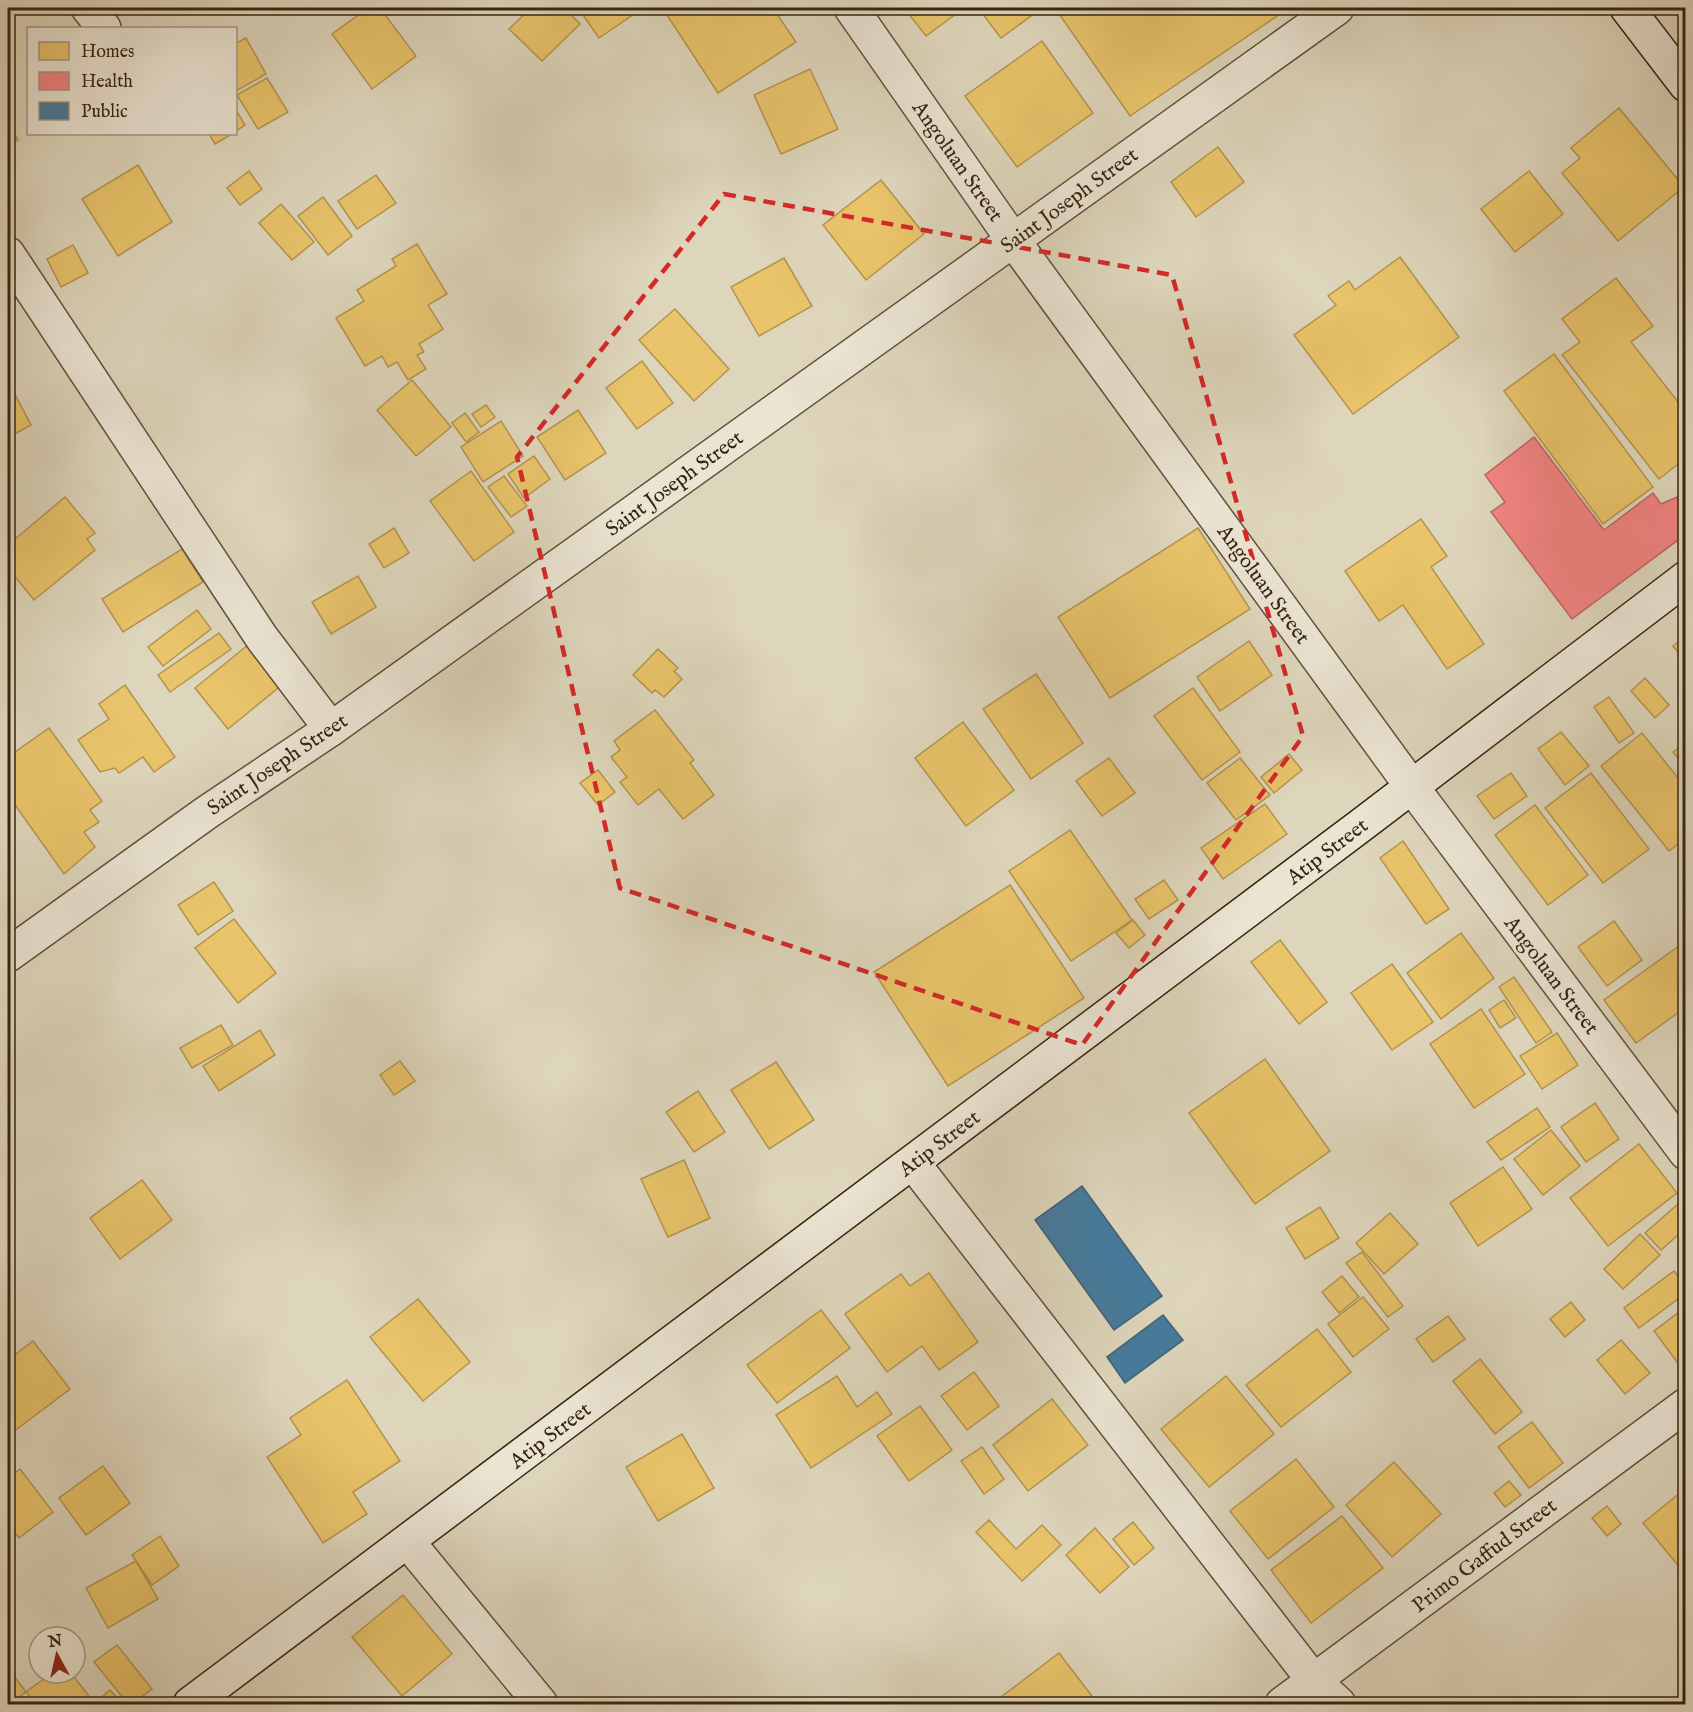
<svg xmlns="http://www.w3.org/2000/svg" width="1693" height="1712" font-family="'IM FELL English',serif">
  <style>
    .homes { fill: #e9c46a; stroke: #b4944e; stroke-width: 1.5 }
    .health { fill: #f28482; stroke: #ba675f; stroke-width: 1.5 }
    .public { fill: #457b9d; stroke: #416172; stroke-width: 1.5 }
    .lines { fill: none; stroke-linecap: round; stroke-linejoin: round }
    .minor-casing { stroke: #62503a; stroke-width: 36 }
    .secondary-casing { stroke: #38240e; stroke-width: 36 }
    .minor { stroke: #eae4d3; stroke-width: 33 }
    .secondary { stroke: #eae4d3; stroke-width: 33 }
    .marked { fill: none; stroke: #d62828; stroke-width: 4.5; stroke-dasharray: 12 8; stroke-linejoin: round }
    .labels { text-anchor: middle; stroke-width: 6; stroke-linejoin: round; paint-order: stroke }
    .street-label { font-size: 21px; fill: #38240e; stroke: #eae4d3 }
  </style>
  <rect width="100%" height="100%" fill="#ded6bc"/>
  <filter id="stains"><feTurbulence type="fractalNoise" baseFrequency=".00333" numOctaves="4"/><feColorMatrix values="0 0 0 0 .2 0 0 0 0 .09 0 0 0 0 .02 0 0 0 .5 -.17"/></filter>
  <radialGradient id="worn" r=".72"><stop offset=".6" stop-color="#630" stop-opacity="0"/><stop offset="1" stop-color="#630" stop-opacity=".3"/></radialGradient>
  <!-- homes -->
  <g class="homes">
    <polygon points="368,8 380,8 416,56 372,89 332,34"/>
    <polygon points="531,8 564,8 580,24 542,61 509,29"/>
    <polygon points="578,8 643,8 599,38"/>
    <polygon points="672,8 773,8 796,42 718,93 665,12"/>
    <polygon points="904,8 964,8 926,36"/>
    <polygon points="978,8 1042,8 1001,38"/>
    <polygon points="1055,8 1151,8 1153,10 1156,8 1289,8 1130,116"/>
    <polygon points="246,38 266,74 236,91 236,43"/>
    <polygon points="1042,41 1093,113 1017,167 965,96"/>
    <polygon points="810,69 838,129 781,154 754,95"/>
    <polygon points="267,78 288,112 258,129 237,95"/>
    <polygon points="1619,108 1684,187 1618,241 1562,173 1580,158 1571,148"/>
    <polygon points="236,110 245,125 236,131"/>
    <polygon points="8,121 18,140 10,144 8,139"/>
    <polygon points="209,134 232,134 215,144"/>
    <polygon points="1218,147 1244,182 1196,217 1171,182"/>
    <polygon points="138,165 172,222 118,256 82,199"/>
    <polygon points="249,171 262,189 240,205 227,188"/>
    <polygon points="1529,171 1563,214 1515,252 1481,209"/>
    <polygon points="376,175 396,203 357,229 338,201"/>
    <polygon points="881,180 924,234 866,280 823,225"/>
    <polygon points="323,197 352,236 328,255 298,216"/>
    <polygon points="281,204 314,242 292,260 259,223"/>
    <polygon points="417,244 447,294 428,305 443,329 419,344 424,352 417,355 426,369 408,380 397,362 388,367 382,356 365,366 336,318 364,301 357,290 396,266 392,259"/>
    <polygon points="73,245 88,273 61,287 47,259"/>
    <polygon points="1400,257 1459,337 1353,414 1294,335 1336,305 1328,296 1349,281 1355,290"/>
    <polygon points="784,258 812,306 759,336 731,287"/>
    <polygon points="1616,278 1653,326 1631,342 1686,412 1686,458 1659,479 1562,355 1580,342 1562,319"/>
    <polygon points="675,309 729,369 694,401 639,340"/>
    <polygon points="1554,354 1653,487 1603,524 1504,391"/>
    <polygon points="642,361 673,403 637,429 606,388"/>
    <polygon points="412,380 451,427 416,456 377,410"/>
    <polygon points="8,381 31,425 8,438"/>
    <polygon points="486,405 495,417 481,427 472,414"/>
    <polygon points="578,410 606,453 565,480 537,437"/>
    <polygon points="465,413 479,432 466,442 452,423"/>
    <polygon points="501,421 523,456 483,482 461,447"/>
    <polygon points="534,456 550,479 524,498 508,474"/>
    <polygon points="471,471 514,532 474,561 430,501"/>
    <polygon points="504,476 527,506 511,517 488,487"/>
    <polygon points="65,497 95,533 87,539 95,550 34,600 8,568 8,545"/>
    <polygon points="1421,519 1447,556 1431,567 1484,644 1447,669 1403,605 1379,621 1345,571"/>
    <polygon points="394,528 409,553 384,568 369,544"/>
    <polygon points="1198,528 1250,609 1110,698 1058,617"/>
    <polygon points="182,549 203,582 123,632 102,599"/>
    <polygon points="358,576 376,607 331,634 312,602"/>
    <polygon points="197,610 211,629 163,666 148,647"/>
    <polygon points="219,633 231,649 170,692 158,675"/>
    <polygon points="1686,636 1686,662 1673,646"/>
    <polygon points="254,640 288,680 228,729 195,688"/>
    <polygon points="1249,641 1272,675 1220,711 1197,677"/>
    <polygon points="658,649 678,668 674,671 682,679 664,697 655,690 652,693 633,675"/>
    <polygon points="1036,674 1083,743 1031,779 983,709"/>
    <polygon points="1645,678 1669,705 1655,718 1631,691"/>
    <polygon points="125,685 175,757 154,772 143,757 119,773 115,768 100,772 78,740 109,719 99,704"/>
    <polygon points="1193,688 1240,752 1202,780 1154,716"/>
    <polygon points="1609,697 1634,733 1619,743 1594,707"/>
    <polygon points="655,710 694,760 690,763 714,795 683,819 659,789 638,805 620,782 627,777 611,757 620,750 614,741"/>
    <polygon points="963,722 1014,790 966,826 915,758"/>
    <polygon points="49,728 102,801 90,810 99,822 84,832 95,847 64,874 8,795 8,757"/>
    <polygon points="1561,732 1589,766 1565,785 1538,749"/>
    <polygon points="1642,733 1686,788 1686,838 1669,851 1601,766"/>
    <polygon points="1686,742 1686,768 1673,752"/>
    <polygon points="1289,754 1302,770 1274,793 1261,777"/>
    <polygon points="1109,758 1135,793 1102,816 1076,781"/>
    <polygon points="1240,758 1270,795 1236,820 1207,783"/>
    <polygon points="598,770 615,792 598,805 580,783"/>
    <polygon points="1511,773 1527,796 1494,819 1477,796"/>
    <polygon points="1591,773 1649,849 1603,883 1545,808"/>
    <polygon points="1265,804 1287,834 1223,879 1201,848"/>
    <polygon points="1535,805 1588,875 1548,905 1495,835"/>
    <polygon points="1070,830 1132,920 1071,961 1009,871"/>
    <polygon points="1403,841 1449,909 1426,924 1380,858"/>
    <polygon points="1164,880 1178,900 1149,919 1135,899"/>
    <polygon points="214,882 233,911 198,935 178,905"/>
    <polygon points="1010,885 1084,998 948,1086 874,972"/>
    <polygon points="234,919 276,973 238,1003 195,948"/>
    <polygon points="1133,920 1145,935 1129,948 1116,933"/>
    <polygon points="1614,921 1642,960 1607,986 1578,947"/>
    <polygon points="1461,933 1494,978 1441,1019 1407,973"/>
    <polygon points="1280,940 1327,1002 1299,1024 1251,962"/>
    <polygon points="1686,941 1686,1007 1636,1043 1604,1000"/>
    <polygon points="1392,964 1433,1022 1392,1050 1351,993"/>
    <polygon points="1514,977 1552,1032 1536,1043 1499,987"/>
    <polygon points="1504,1000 1516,1018 1500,1028 1489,1010"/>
    <polygon points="1481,1009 1525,1074 1474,1108 1430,1044"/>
    <polygon points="221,1025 233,1045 192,1068 180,1048"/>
    <polygon points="260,1030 275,1055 219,1091 203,1066"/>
    <polygon points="1557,1033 1578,1065 1542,1089 1520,1056"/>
    <polygon points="1265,1059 1330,1151 1255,1204 1189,1113"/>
    <polygon points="400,1061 415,1081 394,1095 380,1075"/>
    <polygon points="776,1062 814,1120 769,1149 731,1090"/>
    <polygon points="698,1091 725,1132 694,1152 666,1112"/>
    <polygon points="1595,1103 1619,1139 1586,1162 1561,1127"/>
    <polygon points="1537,1108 1550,1127 1501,1160 1487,1142"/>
    <polygon points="1551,1130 1580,1166 1543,1195 1514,1159"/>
    <polygon points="1639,1144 1677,1193 1608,1246 1570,1198"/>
    <polygon points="684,1160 710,1218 668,1237 641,1179"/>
    <polygon points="1503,1167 1532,1209 1478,1246 1450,1203"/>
    <polygon points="142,1180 172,1220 120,1259 90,1218"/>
    <polygon points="1686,1197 1686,1228 1661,1250 1645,1233"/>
    <polygon points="1320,1207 1339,1238 1305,1259 1286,1228"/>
    <polygon points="1390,1213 1418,1244 1384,1274 1356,1243"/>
    <polygon points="1640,1234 1660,1255 1623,1289 1604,1269"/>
    <polygon points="1362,1252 1403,1306 1388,1317 1346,1263"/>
    <polygon points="1674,1271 1686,1287 1686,1293 1639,1328 1624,1308"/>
    <polygon points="929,1273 978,1342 939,1370 922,1346 887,1372 845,1314 901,1274 910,1286"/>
    <polygon points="1342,1276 1359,1297 1339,1313 1322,1292"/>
    <polygon points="1363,1297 1389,1329 1353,1357 1328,1324"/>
    <polygon points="418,1299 470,1362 423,1401 370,1337"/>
    <polygon points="1571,1302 1585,1320 1565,1337 1550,1319"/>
    <polygon points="1686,1307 1686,1362 1680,1366 1654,1331"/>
    <polygon points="821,1310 850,1348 777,1403 747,1365"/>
    <polygon points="1448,1316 1465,1339 1433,1362 1416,1339"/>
    <polygon points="1317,1329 1351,1372 1281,1427 1246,1385"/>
    <polygon points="1621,1340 1650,1373 1625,1394 1597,1360"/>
    <polygon points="33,1341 70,1389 13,1432 8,1425 8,1360"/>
    <polygon points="1480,1359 1522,1412 1495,1434 1453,1381"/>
    <polygon points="974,1372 999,1406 967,1430 941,1396"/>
    <polygon points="837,1376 857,1407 877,1392 892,1414 811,1468 776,1415"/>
    <polygon points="1226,1376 1274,1434 1209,1487 1161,1429"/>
    <polygon points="347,1380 400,1461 353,1492 367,1514 323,1543 267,1457 301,1435 290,1418"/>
    <polygon points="1052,1399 1088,1445 1028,1491 993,1445"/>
    <polygon points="920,1406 952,1450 909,1481 877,1436"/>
    <polygon points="1532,1422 1563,1463 1529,1488 1498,1447"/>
    <polygon points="682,1434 714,1488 658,1521 626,1467"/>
    <polygon points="982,1447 1004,1479 984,1494 961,1461"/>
    <polygon points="1296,1459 1334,1507 1268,1559 1230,1511"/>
    <polygon points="1394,1462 1441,1514 1392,1557 1346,1505"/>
    <polygon points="103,1466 130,1503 86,1535 59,1498"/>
    <polygon points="20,1469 53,1512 19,1538 8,1523 8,1478"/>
    <polygon points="1509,1481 1521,1495 1505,1507 1494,1493"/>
    <polygon points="1686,1488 1686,1575 1643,1523"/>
    <polygon points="1607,1506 1621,1524 1607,1536 1592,1518"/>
    <polygon points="1342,1516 1383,1568 1311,1623 1271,1570"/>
    <polygon points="989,1520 1016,1549 1042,1525 1061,1545 1022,1581 976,1532"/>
    <polygon points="1133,1522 1154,1548 1134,1565 1113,1539"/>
    <polygon points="1095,1528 1129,1567 1100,1593 1066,1555"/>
    <polygon points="160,1536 179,1566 152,1585 132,1555"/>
    <polygon points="136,1561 158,1599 108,1628 86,1588"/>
    <polygon points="403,1595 452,1654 402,1696 352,1637"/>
    <polygon points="117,1645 152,1689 132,1704 128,1704 94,1662"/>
    <polygon points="1059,1653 1098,1704 1001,1704 997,1700"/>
    <polygon points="8,1668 26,1692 8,1704"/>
    <polygon points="52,1673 71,1673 95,1704 36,1704 26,1692"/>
    <polygon points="110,1690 123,1704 94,1704"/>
  </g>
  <!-- health -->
  <polygon class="health" points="1534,437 1604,530 1653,493 1661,504 1682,495 1686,499 1686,534 1572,619 1491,512 1505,502 1485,475"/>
  <!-- public -->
  <g class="public">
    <polygon points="1082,1186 1162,1296 1114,1330 1035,1220"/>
    <polygon points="1163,1315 1183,1340 1125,1383 1107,1357"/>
  </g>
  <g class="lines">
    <!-- minor casing -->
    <g class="minor-casing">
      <g id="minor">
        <polyline points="88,8 104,28"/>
        <polyline points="851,8 1013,240 1412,787 1686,1153"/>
        <polyline points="8,254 262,638 331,729"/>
        <polyline points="8,955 206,813 331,729 1337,8"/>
        <polyline points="913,1163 1314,1681 1339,1704"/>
        <polyline points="408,1542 541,1704"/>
        <polyline points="1282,1704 1686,1405"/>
      </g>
    </g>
    <!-- secondary casing -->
    <g class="secondary-casing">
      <g id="secondary">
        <polyline points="1627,8 1686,85"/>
        <path d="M190,1704C690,1331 1190,957 1686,578"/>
      </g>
    </g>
    <!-- minor -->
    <use href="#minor" class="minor"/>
    <!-- secondary -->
    <use href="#secondary" class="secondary"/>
  </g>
  <!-- marked area -->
  <path class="marked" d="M724,194L1172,275L1303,736L1082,1045L620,888L517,457Z"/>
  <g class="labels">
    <!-- street labels -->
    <g class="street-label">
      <text transform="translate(958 161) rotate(55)" y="7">Angoluan Street</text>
      <text transform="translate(1069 200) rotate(-36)" y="7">Saint Joseph Street</text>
      <text transform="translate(674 483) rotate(-36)" y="7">Saint Joseph Street</text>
      <text transform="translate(1264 584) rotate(54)" y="7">Angoluan Street</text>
      <text transform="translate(277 764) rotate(-34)" y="7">Saint Joseph Street</text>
      <text transform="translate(1327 851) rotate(-37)" y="7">Atip Street</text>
      <text transform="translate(1552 975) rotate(53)" y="7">Angoluan Street</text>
      <text transform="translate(939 1143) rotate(-37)" y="7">Atip Street</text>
      <text transform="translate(550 1435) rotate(-37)" y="7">Atip Street</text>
      <text transform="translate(1484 1555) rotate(-37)" y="7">Primo Gaffud Street</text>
    </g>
  </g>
  <!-- margin -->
  <rect width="1693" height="1712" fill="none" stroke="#ded6bc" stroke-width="30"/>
  <rect x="9" y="9" width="1675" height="1694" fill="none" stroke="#38240e" stroke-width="3"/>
  <rect x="15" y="15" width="1663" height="1682" fill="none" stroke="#38240e" stroke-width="1.5"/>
  <!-- legend -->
  <rect x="27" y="27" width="210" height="108" fill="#eae4d3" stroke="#a39784" stroke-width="1.5"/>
  <rect x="39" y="42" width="30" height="18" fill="#e9c46a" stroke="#a39784" stroke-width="1.5"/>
  <text x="81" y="57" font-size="18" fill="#38240e">Homes</text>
  <rect x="39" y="72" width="30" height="18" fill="#f28482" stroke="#a39784" stroke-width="1.5"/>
  <text x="81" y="87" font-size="18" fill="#38240e">Health</text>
  <rect x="39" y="102" width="30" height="18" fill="#457b9d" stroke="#a39784" stroke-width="1.5"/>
  <text x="81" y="117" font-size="18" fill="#38240e">Public</text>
  <!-- north arrow -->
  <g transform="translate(57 1655) rotate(352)"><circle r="28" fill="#eae4d3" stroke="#a39784" stroke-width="1.5"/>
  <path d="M0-4.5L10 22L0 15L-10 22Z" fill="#8f2418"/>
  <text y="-9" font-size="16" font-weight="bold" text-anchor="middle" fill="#38240e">N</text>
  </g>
  <rect width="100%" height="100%" filter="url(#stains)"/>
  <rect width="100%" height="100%" fill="url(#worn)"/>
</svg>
